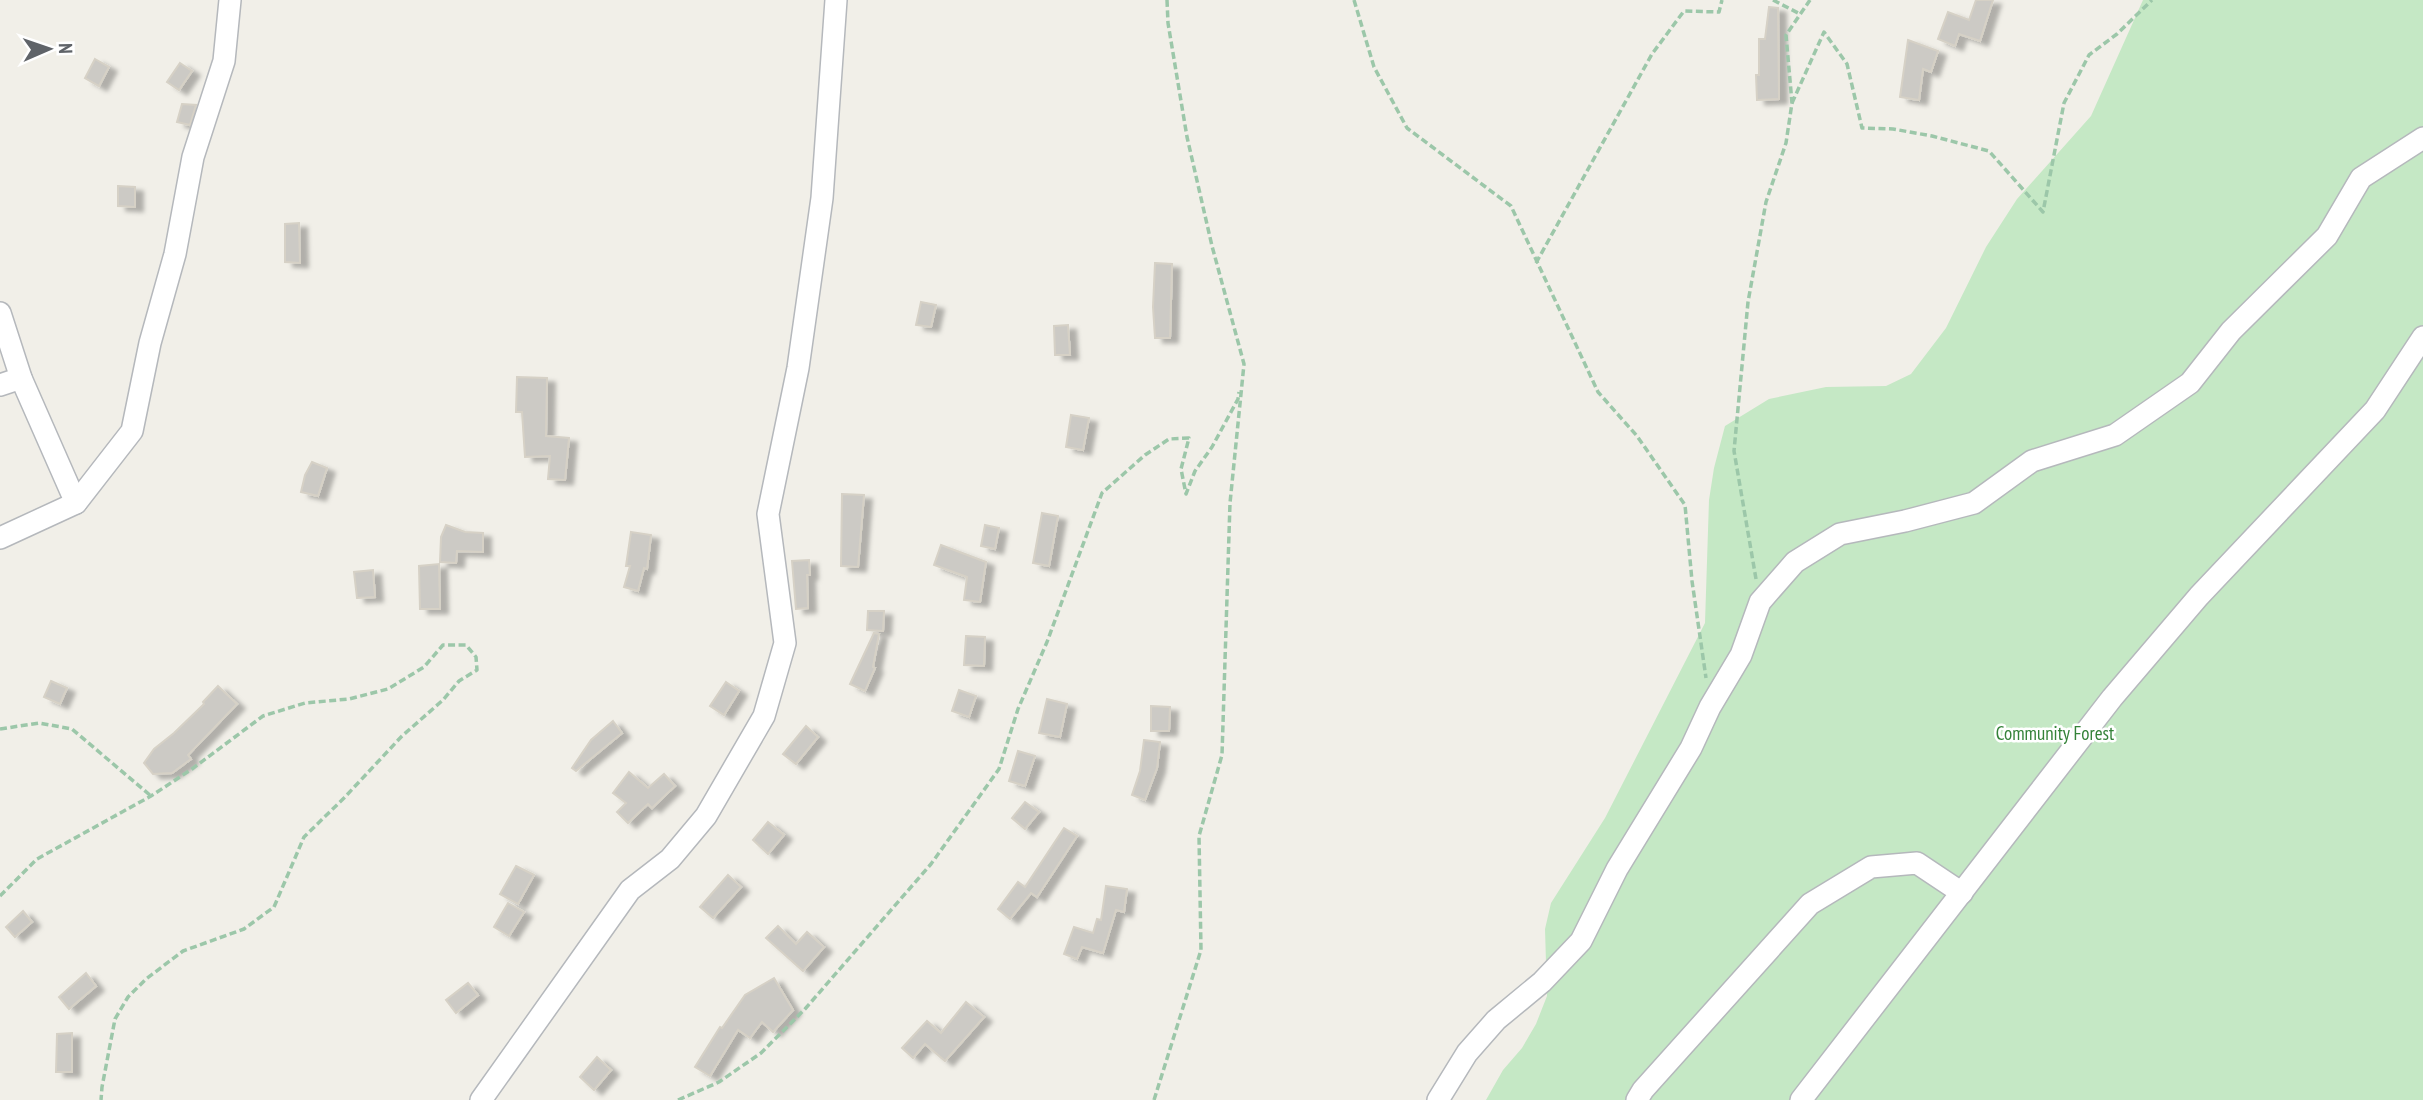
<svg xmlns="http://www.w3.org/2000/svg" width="2423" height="1100" font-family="'PT Sans Narrow',sans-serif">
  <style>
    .green { fill: #c5e8c5 }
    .building { fill: #cccac5; stroke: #d6d1c6; stroke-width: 2; filter: url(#shadow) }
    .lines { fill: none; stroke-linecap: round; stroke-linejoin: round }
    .minor-casing { stroke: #b5b8bc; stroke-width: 24 }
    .path { stroke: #9cc7a9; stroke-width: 3.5; stroke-dasharray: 7 3.5; stroke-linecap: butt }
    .minor { stroke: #fff; stroke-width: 21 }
    .labels { text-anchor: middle; stroke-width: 5; stroke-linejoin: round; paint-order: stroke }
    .park-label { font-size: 19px; fill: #348238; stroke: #fff }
  </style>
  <defs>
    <filter id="shadow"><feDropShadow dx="8" dy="4.5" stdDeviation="2" flood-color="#0004"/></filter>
  </defs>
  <rect width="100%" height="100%" fill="#f1efe8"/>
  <!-- green -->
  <polygon class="green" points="2143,0 2423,0 2423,1100 1486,1100 1503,1070 1522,1048 1536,1024 1547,996 1545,929 1551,903 1605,818 1705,623 1709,500 1714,468 1725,426 1769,399 1826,387 1886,386 1911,374 1946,328 1986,247 2017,199 2091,116"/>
  <!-- building -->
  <g class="building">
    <polygon points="1976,0 1993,0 1980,41 1959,34 1955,46 1938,39 1948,12 1969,20"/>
    <polygon points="1769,7 1778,8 1779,99 1757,100 1756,75 1759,75 1759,39 1765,39"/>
    <polygon points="1908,40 1938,51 1931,72 1923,69 1919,100 1900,97"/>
    <polygon points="95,59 109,67 99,86 85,78"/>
    <polygon points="180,63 192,71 179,90 167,82"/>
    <polygon points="182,104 196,105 190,125 177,122"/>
    <polygon points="118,186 135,187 135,207 118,206"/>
    <polygon points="299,223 300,263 285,262 285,224"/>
    <polygon points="1155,263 1172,264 1170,338 1155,338 1153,307"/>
    <polygon points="921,302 936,305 931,327 916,325"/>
    <polygon points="1068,325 1070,355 1055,355 1054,326"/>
    <polygon points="517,377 547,378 546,436 569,438 565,480 548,479 550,456 525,457 522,412 516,412"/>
    <polygon points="1071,415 1089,418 1083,450 1066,447"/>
    <polygon points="312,462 327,468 318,496 301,492 305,475"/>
    <polygon points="842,494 864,495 858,567 841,566"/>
    <polygon points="1042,513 1058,516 1049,566 1033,563"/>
    <polygon points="446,525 465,532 483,533 483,552 457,551 456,563 440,562 441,537"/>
    <polygon points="985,525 999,528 995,549 981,546"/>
    <polygon points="631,532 651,535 647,569 644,568 638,591 624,587 630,566 626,566"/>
    <polygon points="941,545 986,562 980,602 964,600 967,577 934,565"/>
    <polygon points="809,560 810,575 807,575 808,608 796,609 792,561"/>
    <polygon points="439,564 440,609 420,609 419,566"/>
    <polygon points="373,570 375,597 357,598 354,572"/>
    <polygon points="868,611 884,611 883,631 867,630"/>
    <polygon points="874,633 879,634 873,667 875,668 865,691 850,684"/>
    <polygon points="966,636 985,637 984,666 964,665"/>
    <polygon points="51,681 67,688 60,704 44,697"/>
    <polygon points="726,682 739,691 724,715 710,706"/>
    <polygon points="218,686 237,704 188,755 191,759 172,773 153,774 144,763 154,749 174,733 204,704 203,702"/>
    <polygon points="959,690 976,696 969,717 952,711"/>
    <polygon points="1047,699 1067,704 1060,737 1039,733"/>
    <polygon points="1151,706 1170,707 1169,731 1151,731"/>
    <polygon points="613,721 622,733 576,771 572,768 591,740"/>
    <polygon points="806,726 818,737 796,764 783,754"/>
    <polygon points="1144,740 1160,742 1157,768 1145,800 1132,795 1140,771"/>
    <polygon points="1018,751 1035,756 1025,786 1009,781"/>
    <polygon points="629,772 648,788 664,774 675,786 652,808 648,804 628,823 617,812 626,803 613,793"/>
    <polygon points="1025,802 1039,812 1025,829 1012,818"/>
    <polygon points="768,822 784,835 768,854 753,840"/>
    <polygon points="1064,828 1077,836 1037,897 1031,893 1010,919 998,909 1018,882 1025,887"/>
    <polygon points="516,866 534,875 518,904 500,894"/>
    <polygon points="728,875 741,887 713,918 700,907"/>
    <polygon points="1106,886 1127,889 1124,912 1116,910 1103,953 1082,947 1077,959 1064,954 1074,927 1093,933 1097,919 1101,920"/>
    <polygon points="508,903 524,912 509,936 494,927"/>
    <polygon points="23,911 32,922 15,937 6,927"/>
    <polygon points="778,926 796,944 807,932 824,947 803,971 766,938"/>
    <polygon points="86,973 96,986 69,1009 59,997"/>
    <polygon points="774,978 793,1010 773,1032 762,1022 750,1038 738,1030 710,1076 695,1067 720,1027 722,1028 745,995"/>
    <polygon points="468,983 478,995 456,1013 446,1000"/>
    <polygon points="966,1002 984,1017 945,1061 925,1044 913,1058 902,1048 927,1021 941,1033"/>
    <polygon points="72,1033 72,1072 56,1072 57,1034"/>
    <polygon points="597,1057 611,1070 594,1090 580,1077"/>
  </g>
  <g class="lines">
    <!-- minor casing -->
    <g class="minor-casing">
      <g id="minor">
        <polyline points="0,313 21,378 76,503"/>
        <polyline points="0,385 21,378"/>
        <polyline points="0,538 76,503 132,431 150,343 175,254 193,157 224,61 230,0"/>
        <polyline points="481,1100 630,890 670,859 706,816 764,716 785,643 768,514 798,368 822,198 836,0"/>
        <polyline points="1438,1100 1467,1053 1496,1020 1542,982 1581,941 1617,869 1691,748 1710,707 1741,655 1760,602 1795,562 1840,534 1905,521 1974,503 2032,461 2115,435 2190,383 2231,331 2327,236 2361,178 2423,138"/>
        <polyline points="1637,1100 1643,1090 1810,904 1871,867 1917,863 1962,893"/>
        <polyline points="1801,1100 2112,698 2199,596 2375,410 2423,337"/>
      </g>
    </g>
    <!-- path -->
    <g class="path">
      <polyline points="1354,0 1374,67 1407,128 1511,206 1598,392 1637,436 1685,505 1692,581 1706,678"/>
      <polyline points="1773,0 1800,14"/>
      <polyline points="1792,103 1824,32 1847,64 1862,128 1893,129 1932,136 1989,151 2043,212 2064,103 2089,55 2117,34 2152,0"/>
      <polyline points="1536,263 1652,54 1684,11 1719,12 1722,0"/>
      <polyline points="1756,579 1734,451 1748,302 1766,202 1786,143 1792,103 1786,35 1810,0"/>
      <polyline points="0,729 39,723 72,729 151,796"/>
      <polyline points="0,896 37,859 151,796 192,769 263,716 305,703 349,699 388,689 424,667 443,645 466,645 476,657 477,670 459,681 443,700 402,736 344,798 304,837 274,907 244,929 183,951 146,979 128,997 115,1019 102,1087 101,1100"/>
      <polyline points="678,1100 719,1082 761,1053 805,1009 931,864 999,769 1018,709 1047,642 1102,493 1145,455 1169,439 1189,438 1181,469 1186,494 1195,471 1212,447 1238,399 1239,392"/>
      <polyline points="1154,1100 1201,950 1199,836 1222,755 1230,503 1244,364 1212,246 1187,137 1168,23 1167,0"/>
    </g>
    <!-- minor -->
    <use href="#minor" class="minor"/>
  </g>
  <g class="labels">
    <!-- park labels -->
    <g class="park-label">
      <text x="2055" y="740">Community Forest</text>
    </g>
  </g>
  <!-- north arrow -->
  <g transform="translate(49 49) rotate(88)" stroke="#ffffff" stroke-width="5" paint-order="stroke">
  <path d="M0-5L12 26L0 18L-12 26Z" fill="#5f6368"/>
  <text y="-10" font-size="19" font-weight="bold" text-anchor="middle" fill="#5f6368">N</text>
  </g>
</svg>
